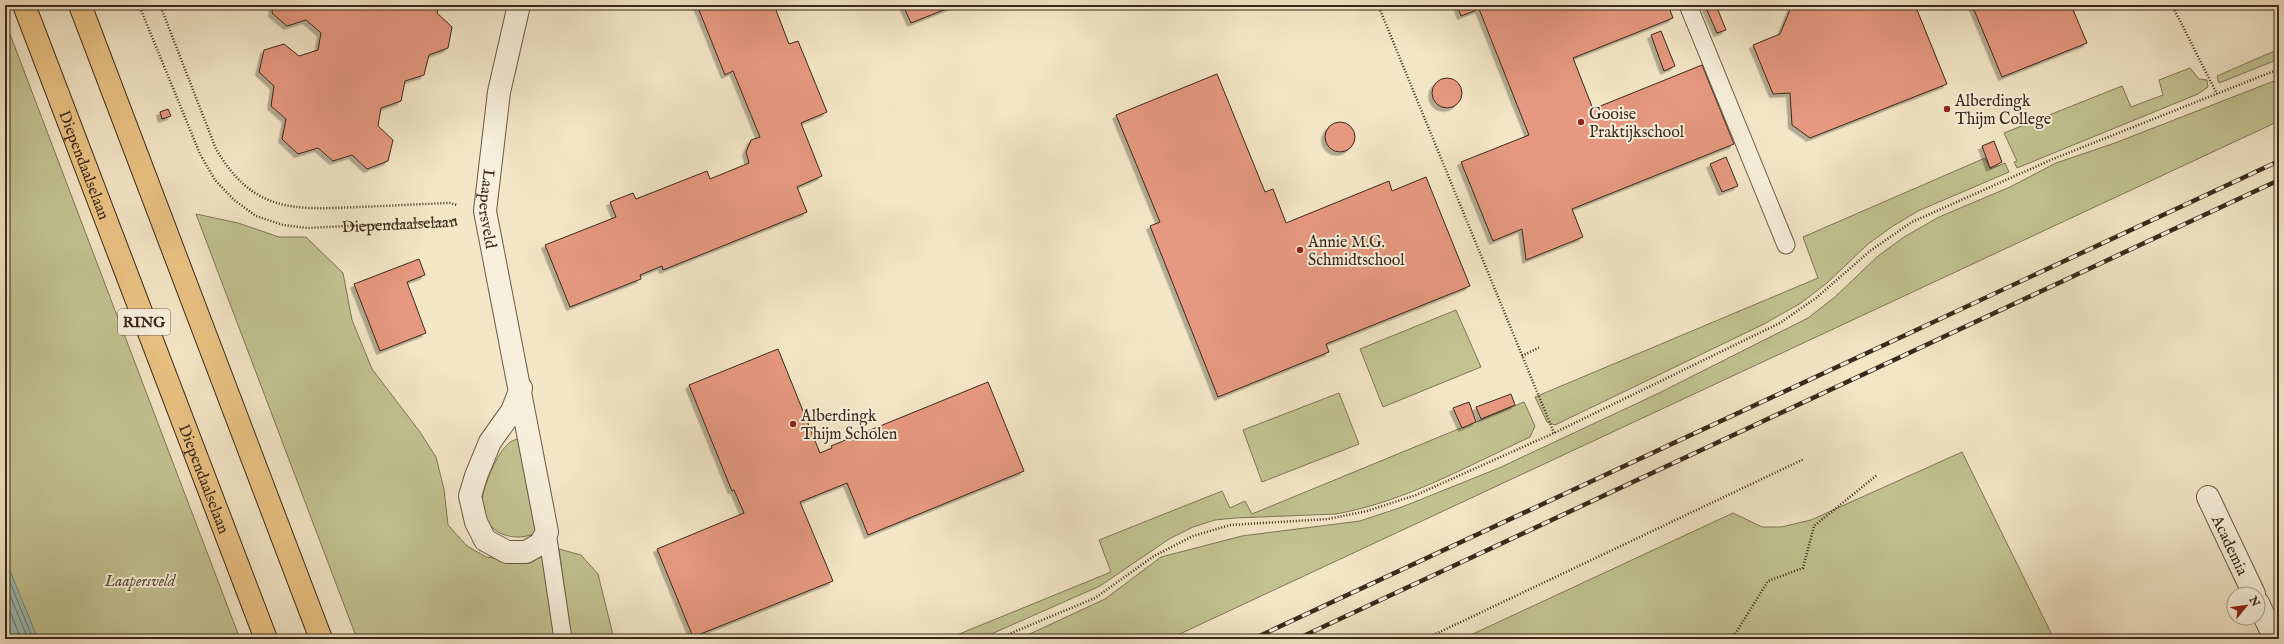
<svg xmlns="http://www.w3.org/2000/svg" width="2284" height="644" font-family="'IM FELL English',serif">
  <style>
    .green { fill: #c2c391; stroke: #7e7656 }
    .water { fill: #9bbfb8; stroke: #758379 }
    .lines { fill: none; stroke-linecap: round; stroke-linejoin: round }
    .shore { stroke: #6b7469; stroke-width: 1 }
    .building { fill: #e69980; stroke: #3b281a; filter: url(#shadow) }
    .service-casing { stroke: #695845; stroke-width: 19 }
    .minor-casing { stroke: #695845; stroke-width: 24 }
    .primary-casing { stroke: #3b281a; stroke-width: 24 }
    .path { stroke: #3b281a; stroke-width: 2.5; stroke-dasharray: 1 2; stroke-linecap: butt }
    .service { stroke: #f7efdb; stroke-width: 17 }
    .minor { stroke: #f7efdb; stroke-width: 22 }
    .primary { stroke: #eac384; stroke-width: 22 }
    .rail-casing { stroke: #3b281a; stroke-width: 4.5 }
    .rail { stroke: #f7efdb; stroke-width: 3; stroke-dasharray: 9; stroke-linecap: butt }
    .poi-dot { fill: #8f2418; stroke: #f7efdb; stroke-width: 1.5 }
    .labels { text-anchor: middle; stroke-width: 4; stroke-linejoin: round; paint-order: stroke }
    .shield { fill: #f7efdb; stroke: #736454; stroke-width: 1 }
    .shield-label { font-size: 15px; font-weight: bold; fill: #3b281a }
    .poi-label { font-size: 16px; fill: #3b281a; stroke: #f7efdb; text-anchor: start }
    .street-label { font-size: 16px; fill: #3b281a; stroke: #f7efdb }
    .park-label { font-size: 16px; font-style: italic; fill: #5d4f38; stroke: #f7efdb }
  </style>
  <defs>
    <filter id="shadow"><feDropShadow dx="-3.5" dy="3.5" stdDeviation="0" flood-color="#0004"/></filter>
  </defs>
  <rect width="100%" height="100%" fill="#f3e6c7"/>
  <filter id="stains"><feTurbulence type="fractalNoise" baseFrequency=".005" numOctaves="4"/><feColorMatrix values="0 0 0 0 .2 0 0 0 0 .09 0 0 0 0 .02 0 0 0 .5 -.17"/></filter>
  <radialGradient id="worn" r=".72"><stop offset=".6" stop-color="#630" stop-opacity="0"/><stop offset="1" stop-color="#630" stop-opacity=".3"/></radialGradient>
  <!-- green -->
  <g class="green">
    <polygon points="5,21 240,639 5,639"/>
    <polygon points="2279,49 2279,59 2219,83 2217,76"/>
    <polygon points="2190,68 2199,79 2207,80 2208,87 2198,94 2017,168 2014,162 2017,161 2004,133 2122,86 2131,107 2163,95 2159,80"/>
    <polygon points="2279,79 2279,121 1169,639 1019,639 1105,599 1161,557 1242,536 1360,521 1402,507 1499,468 1657,394 1808,318 1835,297 1878,256 1904,237 1939,217 2010,187 2056,163 2115,143"/>
    <polygon points="1985,158 1990,169 2005,163 2009,172 1918,211 1893,226 1868,244 1827,283 1801,303 1764,324 1555,425 1547,422 1535,397 1818,278 1803,237"/>
    <polygon points="196,214 238,223 279,237 306,237 343,273 352,320 372,369 420,432 436,457 444,489 448,525 467,546 486,557 507,560 543,551 555,639 357,639"/>
    <polygon points="1456,310 1481,367 1383,407 1360,349"/>
    <polygon points="1339,393 1359,444 1262,482 1243,430"/>
    <path d="M1524,402L1535,426L1530,437C1468,466 1404,502 1336,514L1235,518L1215,520L1193,527L1169,539L1100,586L980,639H947L1111,572L1099,540L1222,491L1230,508L1245,501L1252,514Z"/>
    <path d="M524,437L539,524L534,534C513,542 487,534 482,509C479,494 496,455 507,445C511,440 518,439 524,437Z"/>
    <polygon points="1962,452 2054,639 1462,639 1733,513 1762,527 1781,527 1811,520"/>
    <polygon points="559,549 581,555 598,574 614,639 571,639"/>
  </g>
  <!-- water -->
  <polygon class="water" points="5,539 8,566 38,639 5,639"/>
  <g class="lines">
    <!-- shore -->
    <g class="shore">
      <polyline points="5,570 33,639"/>
      <polyline points="5,583 28,639"/>
      <polyline points="5,599 21,639"/>
    </g>
  </g>
  <!-- building -->
  <g class="building">
    <polygon points="273,5 439,5 437,13 452,27 448,48 429,55 424,75 405,81 401,101 381,108 378,126 393,140 388,161 367,169 352,155 333,161 318,148 298,154 282,139 286,119 271,106 274,86 259,72 264,50 284,44 299,56 318,50 321,33 306,20 287,26 272,13"/>
    <polygon points="697,5 774,5 789,44 798,41 827,112 801,123 822,176 797,187 807,212 663,270 662,266 640,275 641,279 570,307 545,245 616,217 610,202 633,193 636,199 707,171 710,179 749,163 746,152 751,140 760,137 733,71 725,75"/>
    <polygon points="903,5 956,5 911,23"/>
    <polygon points="1457,5 1668,5 1673,18 1573,58 1593,109 1702,65 1734,144 1572,209 1583,237 1526,260 1522,229 1493,241 1461,162 1529,135 1479,9 1461,16"/>
    <polygon points="1716,5 1726,30 1717,33 1706,8"/>
    <polygon points="1792,5 1915,5 1947,84 1810,138 1792,125 1790,93 1773,94 1753,45 1780,34"/>
    <polygon points="1972,5 2071,5 2087,43 2002,77"/>
    <polygon points="1661,31 1675,66 1664,71 1651,35"/>
    <polygon points="1217,74 1265,192 1273,189 1286,223 1389,181 1392,191 1426,177 1470,286 1326,344 1329,352 1218,397 1150,226 1160,222 1116,115"/>
    <circle cx="1447" cy="93" r="15"/>
    <polygon points="168,109 171,116 162,119 160,112"/>
    <circle cx="1340" cy="137" r="15"/>
    <polygon points="1994,141 2002,162 1990,168 1982,146"/>
    <polygon points="1726,157 1738,186 1722,192 1710,164"/>
    <polygon points="419,259 425,275 407,282 426,333 380,351 354,284"/>
    <polygon points="778,349 820,453 832,448 831,446 988,382 1024,471 868,535 847,483 800,502 833,581 693,637 657,549 744,513 734,490 732,491 689,385"/>
    <polygon points="1511,394 1515,405 1481,419 1476,407"/>
    <polygon points="1469,402 1476,422 1462,428 1453,408"/>
  </g>
  <g class="lines">
    <!-- service casing -->
    <g class="service-casing">
      <g id="service">
        <polyline points="1688,5 1786,245"/>
        <polyline points="547,532 563,639"/>
      </g>
    </g>
    <!-- minor casing -->
    <g class="minor-casing">
      <g id="minor">
        <path id="s2" d="M519,5L499,92L485,211L547,532L540,544L526,552H507L485,540L476,522L470,496L476,476L490,442L512,411L521,388"/>
        <path id="s3" d="M2208,497L2254,594"/>
        <polyline points="2258,603 2275,639"/>
      </g>
    </g>
    <!-- primary casing -->
    <g class="primary-casing">
      <g id="primary">
        <path id="s4" d="M24,5L266,639"/>
        <polyline points="80,5 321,639"/>
      </g>
    </g>
    <!-- path -->
    <g class="path">
      <path id="s1" d="M139,5L200,154L215,180L234,200L256,216L283,225L307,228L450,221L457,219"/>
      <path d="M160,5L216,149C253,212 292,210 358,207C388,206 419,204 450,203L457,205"/>
      <polyline points="1378,5 1554,433"/>
      <polyline points="2172,5 2217,94"/>
      <polyline points="1522,356 1540,347"/>
      <polyline points="997,639 1095,598 1154,556 1193,536 1230,525 1328,519 1367,511 1416,495 1554,433 1780,323 1816,298 1870,251 1912,222 2053,159 2279,69"/>
      <polyline points="1425,639 1804,459"/>
      <polyline points="1732,639 1768,581 1803,568 1814,526 1877,475"/>
    </g>
    <!-- service -->
    <use href="#service" class="service"/>
    <!-- minor -->
    <use href="#minor" class="minor"/>
    <!-- primary -->
    <use href="#primary" class="primary"/>
    <!-- rail casing -->
    <g class="rail-casing">
      <g id="rail">
        <polyline points="1253,639 2279,161"/>
        <polyline points="1297,639 2279,180"/>
      </g>
    </g>
    <!-- rail -->
    <use href="#rail" class="rail"/>
  </g>
  <!-- markers -->
  <g class="poi-dot">
    <circle cx="1947" cy="109" r="4"/>
    <circle cx="1581" cy="122" r="4"/>
    <circle cx="1300" cy="250" r="4"/>
    <circle cx="793" cy="424" r="4"/>
  </g>
  <g class="labels">
    <!-- shield labels -->
    <rect class="shield" x="118" y="309" width="52" height="26" rx="3"/>
    <g class="shield-label">
      <text x="144" y="327">RING</text>
    </g>
    <!-- poi labels -->
    <g class="poi-label">
      <text x="1955" y="106">Alberdingk<tspan x="1955" dy="18">Thijm College</tspan></text>
      <text x="1589" y="119">Gooise<tspan x="1589" dy="18">Praktijkschool</tspan></text>
      <text x="1308" y="247">Annie M.G.<tspan x="1308" dy="18">Schmidtschool</tspan></text>
      <text x="801" y="421">Alberdingk<tspan x="801" dy="18">Thijm Scholen</tspan></text>
    </g>
    <!-- street labels -->
    <g class="street-label">
      <text dy="6" stroke="none"><textPath href="#s4" startOffset="171">Diependaalselaan</textPath></text>
      <text dy="6" stroke="none"><textPath href="#s2" startOffset="207">Laapersveld</textPath></text>
      <text dy="6" stroke="none"><textPath href="#s1" startOffset="391">Diependaalselaan</textPath></text>
      <text dy="6" stroke="none"><textPath href="#s4" startOffset="507">Diependaalselaan</textPath></text>
      <text dy="6" stroke="none"><textPath href="#s3" startOffset="53">Academia</textPath></text>
    </g>
    <!-- park labels -->
    <g class="park-label">
      <text x="140" y="586">Laapersveld</text>
    </g>
  </g>
  <!-- margin -->
  <rect width="2284" height="644" fill="none" stroke="#f3e6c7" stroke-width="20"/>
  <rect x="6" y="6" width="2272" height="632" fill="none" stroke="#3b281a" stroke-width="2"/>
  <rect x="10" y="10" width="2264" height="624" fill="none" stroke="#3b281a"/>
  <!-- north arrow -->
  <g transform="translate(2246 606) rotate(61)"><circle r="19" fill="#f7efdb" stroke="#ac9f8e"/>
  <path d="M0-3L7 15L0 10L-7 15Z" fill="#8f2418"/>
  <text y="-6" font-size="11" font-weight="bold" text-anchor="middle" fill="#3b281a">N</text>
  </g>
  <rect width="100%" height="100%" filter="url(#stains)"/>
  <rect width="100%" height="100%" fill="url(#worn)"/>
</svg>
